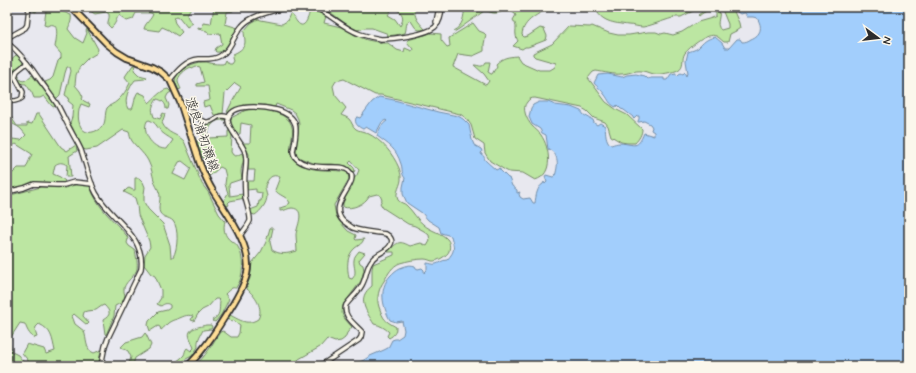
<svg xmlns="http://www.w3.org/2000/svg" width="916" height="373" font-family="Mynerve,'Klee One',sans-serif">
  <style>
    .green { fill: #bce6a2; stroke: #748866; fill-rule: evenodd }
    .water { fill: #a2cefc; stroke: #728da8 }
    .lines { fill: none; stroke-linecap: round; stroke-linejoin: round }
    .minor-casing { stroke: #2b2b2b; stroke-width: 6 }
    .major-casing { stroke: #2b2b2b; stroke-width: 8 }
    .minor { stroke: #fbf7ec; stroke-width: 3.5 }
    .major { stroke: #fedd96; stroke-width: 4.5 }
    .labels { text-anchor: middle; stroke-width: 3; stroke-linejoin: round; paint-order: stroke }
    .street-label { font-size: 13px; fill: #2b2b2b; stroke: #fbf7ec }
  </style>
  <rect width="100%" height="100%" fill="#e8e8ef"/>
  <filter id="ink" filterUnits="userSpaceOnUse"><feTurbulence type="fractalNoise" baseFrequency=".025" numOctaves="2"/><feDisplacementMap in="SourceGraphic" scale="8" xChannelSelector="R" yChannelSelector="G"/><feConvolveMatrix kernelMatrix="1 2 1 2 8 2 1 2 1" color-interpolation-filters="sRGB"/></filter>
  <g filter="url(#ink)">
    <!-- green -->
    <g class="green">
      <path d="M32,7H52L71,15C72,20 70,24 68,29L75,38L83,43L87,33L86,31L87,29L98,49L97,53L87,59L80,66L76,75L75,85L80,91L83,97L82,99L84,101L90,104L89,107L81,104C74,119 81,142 101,128C107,123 104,114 107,108C109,105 114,104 117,101C123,96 127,89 130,83L125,77L126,75L133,65L135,66L134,70L139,75L147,77L145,79L135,80C129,88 123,100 128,109H132C135,104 134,97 138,92L145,95L149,103C155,98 161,90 168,89L171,92L168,94L166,98L169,105L168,109H166C166,103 162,100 157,99C152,107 151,108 154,117L160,119L163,113L165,114L162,123C168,135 176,133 184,141L202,184L208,192L219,214L225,221C223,228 224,236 231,241C234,243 236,243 238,247C244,256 244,277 237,286C235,290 236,287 232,288C230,289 227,292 225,294L229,299L221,315L215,322L213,321L212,320C221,316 219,310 220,301L218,299H215L208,307L202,310L198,314L194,321L191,320L193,316C186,314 183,317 177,319C173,320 171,321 168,323C165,326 164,328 161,330L160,327L158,326L150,331L148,325L149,321L158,312L167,310L170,308V305C167,303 165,303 161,306L157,304L161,298V290L155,276L151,274L144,265L145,255L150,247L149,241L138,215L137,205L135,198L132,196L124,192L127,189L129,188L133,190H135V178H139L143,182L145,187L144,194V202L148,209L163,224L170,245L171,257H173C178,249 179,228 173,221C169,217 163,218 160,213C157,207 162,198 159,192C158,188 155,185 154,180C152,174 152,169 149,163C146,155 137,148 132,141C130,138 130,135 129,132L123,130L97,148L86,150L83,149L70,123L72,117L73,105L68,101L69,98L65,95L71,71L70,67H67L65,73L60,95L57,98H55L45,82L50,80L53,77L58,61L61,58V54L55,47C56,40 61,19 47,26L44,25L46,11L37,8L36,12L31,10ZM149,120C155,122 156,125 159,129C162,134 169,137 173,140L167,149C154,150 141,134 147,121ZM182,161L191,168L185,180L173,174L179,162Z"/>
      <path d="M90,7H192C186,14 185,17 193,23L187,27L179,17L177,16L175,17L174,20L175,23L182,32L178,36L170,31L169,30L162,27L159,31L144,29C145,23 151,20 153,14L150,13H136L133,19L127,21L119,15C116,19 116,24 111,28L108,25C107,21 110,19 109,14L106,12L95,14L90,11Z"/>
      <path d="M214,7H232L233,11L227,12L225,24L238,28C233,36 228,54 216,52L215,51L216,48L222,44L220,33L209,34L207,31L198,29V27L202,28L203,23L211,24Z"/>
      <path d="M327,7H414C415,19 417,20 425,29C415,33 415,25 410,20C405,23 407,28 405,33L395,35L387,36L388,34L386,33L372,28H365L357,30L350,27L334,15L327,11ZM394,8C403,12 405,18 400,26L395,19L388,15L392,9Z"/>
      <path d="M465,7H502L501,12C491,15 492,11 484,11L459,29L454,32L453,31C464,25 463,18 465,7Z"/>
      <path d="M509,7H551C539,14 523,20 522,35L524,37L528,36L540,28L544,29L547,36L546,40L528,47H525L522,49L513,46L518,41C517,39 516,37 516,35C515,29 518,27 513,20L516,15L510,10Z"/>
      <path d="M595,7H701L681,17H676C668,19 650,26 643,27C638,27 633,25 628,25C614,23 600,22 595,7Z"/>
      <path d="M710,7C727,7 715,21 719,27C719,28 720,29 721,30L728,28V24L721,7H732L739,23L740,28L736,31L730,34L728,42H724C721,40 719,37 716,36C708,32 690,47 685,53C681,59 685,66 678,70C674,72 660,75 654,74C650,74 646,71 642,71C634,70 628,74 621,74C615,75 603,72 596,71L593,72L588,78L606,102L617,110L627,115L642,129C642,134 639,139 635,143H627L621,142L611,136L608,126L605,122L594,118L587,111L582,108L535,98C531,98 529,99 527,102C521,108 527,120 532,126C535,129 539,132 541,135C550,148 554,175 535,180L523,173L509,172L505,170L490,161L485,153L484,145L475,139L471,125L466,118L460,114L381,95H375L344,79L336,81L333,86L335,95L346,108L341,115C343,116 347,117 349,119C352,122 352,126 356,129C359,131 363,131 367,133C382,140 393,154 399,168C400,171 401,174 401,177C402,185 394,192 398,200C400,203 404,203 406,205C413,211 417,220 424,225C431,231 442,233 447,239C450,242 450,247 449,251C448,255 437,262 432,261C429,260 427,259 424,259C416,259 407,261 400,263C392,266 388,274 384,281C379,288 376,298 379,307C384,320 384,320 396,327C396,333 394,335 389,338L387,336L389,332C385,328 380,325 374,324C366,311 356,298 372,286V269L373,264L394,255V252H388L387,251C398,244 397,239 410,246L421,243L427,246L430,241L429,235L424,231L415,226L408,224L383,208L380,203L382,200L380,195L377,194L369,196C365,204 352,210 343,207V203L353,180L357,175L359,170L351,161L349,163L354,168L355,171L353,172L346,166L332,164H316L300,158L297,156L296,149L299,124L298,119L295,113L291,110L276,104L275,107C259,104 241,101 229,113L227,112L232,102L241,87L235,83L225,93L223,114L214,115L210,105L204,107L203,102L210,100L208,86H197V84L204,82L200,67L196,66L192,68L191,67C186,69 177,76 178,82C179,85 180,87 181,89L178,90C177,86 174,82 176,77C180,68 195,62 203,62C207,62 206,62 210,63C214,64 219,64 223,64L225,60L228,64H231L233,61L232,58L233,54C238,52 245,48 245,42C245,38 244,34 244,31L251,23L258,19L261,20L282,24L287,21L290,14C295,17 294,18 297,22C305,32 309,15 310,10L312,9L326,16L324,23L341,27L355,35L367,40L383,43H388L397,50L404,52L405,48L412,51L413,49L407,42L408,40L431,33L441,34V40L447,47L450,46L449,38L473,23L479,31L484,33L486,35L484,44V51L473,56L458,54L453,67L486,85L489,81L484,74L474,65C480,65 482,69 486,62H490L488,72L491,74H492L497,66L496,64C503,57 508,57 517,56L521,62L539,70H550L555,67L556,63L535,57L533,55V53L552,44L569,26L590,27L592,26L609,33L618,35H629L648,32H656L661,34L665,33L673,35L682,32L698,22L712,18L716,16V13C709,9 705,11 699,16L698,15L707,8Z"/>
      <polygon points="16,55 18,55 23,59 23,63 14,73 11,74 7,72 7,61 8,62"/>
      <path d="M17,75H19V78L23,81L26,80L32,75L56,105L54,107L52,106L44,96L40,98H34L32,93L26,84C20,84 17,81 17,75Z"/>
      <path d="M7,109L13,120L17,126H27V123L32,124L36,114H39L61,147L67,151L76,145L77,151L69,156L71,177H66L67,165C62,162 59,162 55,165L53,174L60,177L65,181L64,183L34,182L21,187L7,190V176L13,173L18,168H26L32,154L16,144C11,146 10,151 7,156V140L8,142L12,139L21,140L26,135C24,133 23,131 21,129C11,121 7,126 7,109Z"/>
      <path d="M259,109C265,110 272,110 277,113C312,126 272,153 304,166C317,172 333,169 347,172L348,174L349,179L334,205L336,216L340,222L348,231L356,235L355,239L356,240L364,239C362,244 359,245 355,248C346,256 347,267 349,278L352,279C358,273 353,267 354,260C354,256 357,254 359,251L365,253L359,260L360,263L363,265L364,270L361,281L343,305L342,313L344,318L352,327L347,333L345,338L341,341L335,342L327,339L320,347L299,359L296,362L297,366H194C206,357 212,344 220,332L223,331L231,337H237L239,333L240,325L233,320L232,322L227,319L230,315C240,320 247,326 258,319C264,308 255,296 247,289V285L250,278L252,263L261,252L266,242L270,228H273L270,242L272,250C280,255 287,254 297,251C297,246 296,240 296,235C296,228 307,209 292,208C288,208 285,211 280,211V208L286,206L290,203C287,196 279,196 275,190L280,177C271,173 268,179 265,186C265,189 266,192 267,196C267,203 261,211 255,215L251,214L250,210L258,207L259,201H261L262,193L256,192V189L247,190V181H254L255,170H248L249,154L243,143H250L251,125L241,123L240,134C233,132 231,125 231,118L246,110Z"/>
      <path d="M224,117L225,120C214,119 209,126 207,136L209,138L228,137V131H230L232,136L231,152L233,155L236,156L242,153C246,160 241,165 241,172C241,175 242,177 242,179L230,183L229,185L230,196L243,194L244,198L240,199L230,201L228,203L229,205L227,206L223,202L228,193L225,184L226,177L224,169L220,167L211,175H208V172L213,167L212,166L214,164L210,156L203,158L198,147L197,140L202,141L206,125C212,123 217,118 224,117Z"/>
      <path d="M78,184L90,186C97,208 113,219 127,236L128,239L127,243L129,246L135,250C136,256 138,263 137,269C134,279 120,283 125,295L123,302L115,306L114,316L106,335L105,334L103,320C111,315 111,312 104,305C101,306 99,308 96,310C92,311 88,310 84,312L83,316L89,323L87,325L74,314L72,316L75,324L84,331C87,339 85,350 94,353L101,350L99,362L95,364L94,366H31L27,359L22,353L27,344L44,349L46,354L55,351C52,338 52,330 39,324L36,327L35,331L37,337L34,338C29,334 27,330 25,324L20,323L11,337L9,342L12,352L18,355L25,364L24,366H7V196L41,187L65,188Z"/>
      <path d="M206,325H211L212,327L211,329L203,330C200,336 197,340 198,347L192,356L186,359L178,366H170C174,363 181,359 184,355C185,353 185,350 187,348L191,351L194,348C193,345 191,341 190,338C186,328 199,327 206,325Z"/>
      <polygon points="145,333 146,334 151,345 149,349 135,358 133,365 129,364 131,357 128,351 121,347 126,342 142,337"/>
    </g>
    <!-- water -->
    <path class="water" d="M737,7H909V360L904,366H351L364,360L370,356L384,350L388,348L392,340L395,339H397L403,335L404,330L402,321L396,322L390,320C382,305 379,289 390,276C394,272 396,270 400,268C406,266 409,264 415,266L416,268L418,269L422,268L424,270V273L427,270V263C430,263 433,265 436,264C440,263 442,260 447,260C456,250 454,248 451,236L441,233L439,227L428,220L422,213L407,203L403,194V187L405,178C401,173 403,170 401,164C396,148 389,145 377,136C379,130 381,125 387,121L386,120L382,122L376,133L366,127L363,129C358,127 354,123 356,118L357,117L360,118L372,102L379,97L394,100L438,112L458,116L463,119L469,125L472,140L474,145L481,149L482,151L481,154C486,157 483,158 486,161C489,164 493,167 496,170L498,169L499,168L500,169V170L508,178H509L512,186L517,190V193L520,192L519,194L520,197L523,199L530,198L533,203H535C536,196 537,187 543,184L544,182L545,184L547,182L545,177L546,175L553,177L555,176C558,166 560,154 548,149L546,135L542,133L540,129L532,124L529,117L531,108L533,105L539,102H548L555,105L571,107L581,111L584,115L593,120L594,123L597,125L600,123L605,126C606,133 605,140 611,145C614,144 617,143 620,143C635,144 637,150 644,133L654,136V132L651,130L652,127L650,124L644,121L639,122H638V121L639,119V116H637L634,119L633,118V117L624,110L621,109L617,105L616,107C609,104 609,100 605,95C602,90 597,87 594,83L598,75L608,74L622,77L627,75L636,74L644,76L647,79L651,78H664V80H667L671,74L676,73V75L677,76L679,74L681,73L683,74L685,72L687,76L688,73L686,61L688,52C691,51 695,50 698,48C704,42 706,39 715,37L722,43L725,48H729L737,39H740L742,42C746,42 748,41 751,39C761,35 763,27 757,18L753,17H747L746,16V14L745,13L740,14L737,12Z"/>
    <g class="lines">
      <!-- minor casing -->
      <g class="minor-casing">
        <g id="minor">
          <polyline points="60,7 64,7"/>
          <path d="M314,7C330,14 343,28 360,34C366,36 374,38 381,39C393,39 426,35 435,27C441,21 441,14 442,7"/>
          <polyline points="438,23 436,22 439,7"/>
          <polyline points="7,38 25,28 27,25 29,7"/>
          <path d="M7,43C17,49 24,60 32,69C40,81 49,92 57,104C62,113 66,122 71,131C74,137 78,143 81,150C86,164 89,180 96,193C110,219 146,235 141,269L108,338L105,346L101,366"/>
          <path d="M170,80C177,71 186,60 199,59C207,59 213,60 220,56C232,49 233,36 242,26C251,15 273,11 287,7"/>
          <path d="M7,94L8,100C12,102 19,101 22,98L23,92L15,77L17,71L27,63"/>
          <path d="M183,111C186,111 190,110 193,111C198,114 199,123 208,122C216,121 217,113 228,117"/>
          <polyline points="7,192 24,188 34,184 56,185 64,185 74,182 92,184"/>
          <path d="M240,236C243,231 248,226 250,221C251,216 246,203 245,197C245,189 244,181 245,173C246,165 247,159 245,152C242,143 227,127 228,120C230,102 265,107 277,110C301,117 297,131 293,151C294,165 317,167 328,167C335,167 344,166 349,171C362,183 326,203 343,221C346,223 350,226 353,228C363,232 376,232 386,234C390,236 393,240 391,244C388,252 376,253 372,260C366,267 367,275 363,283C360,291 351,298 346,305C342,316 355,324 362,332L361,337L359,340L320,366"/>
        </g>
      </g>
      <!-- major casing -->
      <g class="major-casing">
        <path id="major" d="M71,7L107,44L117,52L127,58L152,67L161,72L170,80L180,102L200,164C204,174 208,183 213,191C227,214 253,246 247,274C243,289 234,303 226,315C214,334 204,350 188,366"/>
      </g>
      <!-- minor -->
      <use href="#minor" class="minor"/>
      <!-- major -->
      <use href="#major" class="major"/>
    </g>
  </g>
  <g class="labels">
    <!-- street labels -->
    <g class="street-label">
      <text transform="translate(203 134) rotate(71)" y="5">渡良浦初瀬線</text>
    </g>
  </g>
  <!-- margin -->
  <rect width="916" height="373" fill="none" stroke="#fbf7ec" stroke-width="24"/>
  <rect x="12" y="12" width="892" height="349" fill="none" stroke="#2b2b2b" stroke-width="1.5" filter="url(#ink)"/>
  <!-- north arrow -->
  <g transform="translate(878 38) rotate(105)" stroke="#fbf7ec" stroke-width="3" paint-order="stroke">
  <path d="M0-3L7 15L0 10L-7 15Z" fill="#2b2b2b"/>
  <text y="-6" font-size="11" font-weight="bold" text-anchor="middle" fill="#2b2b2b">N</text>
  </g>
</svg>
